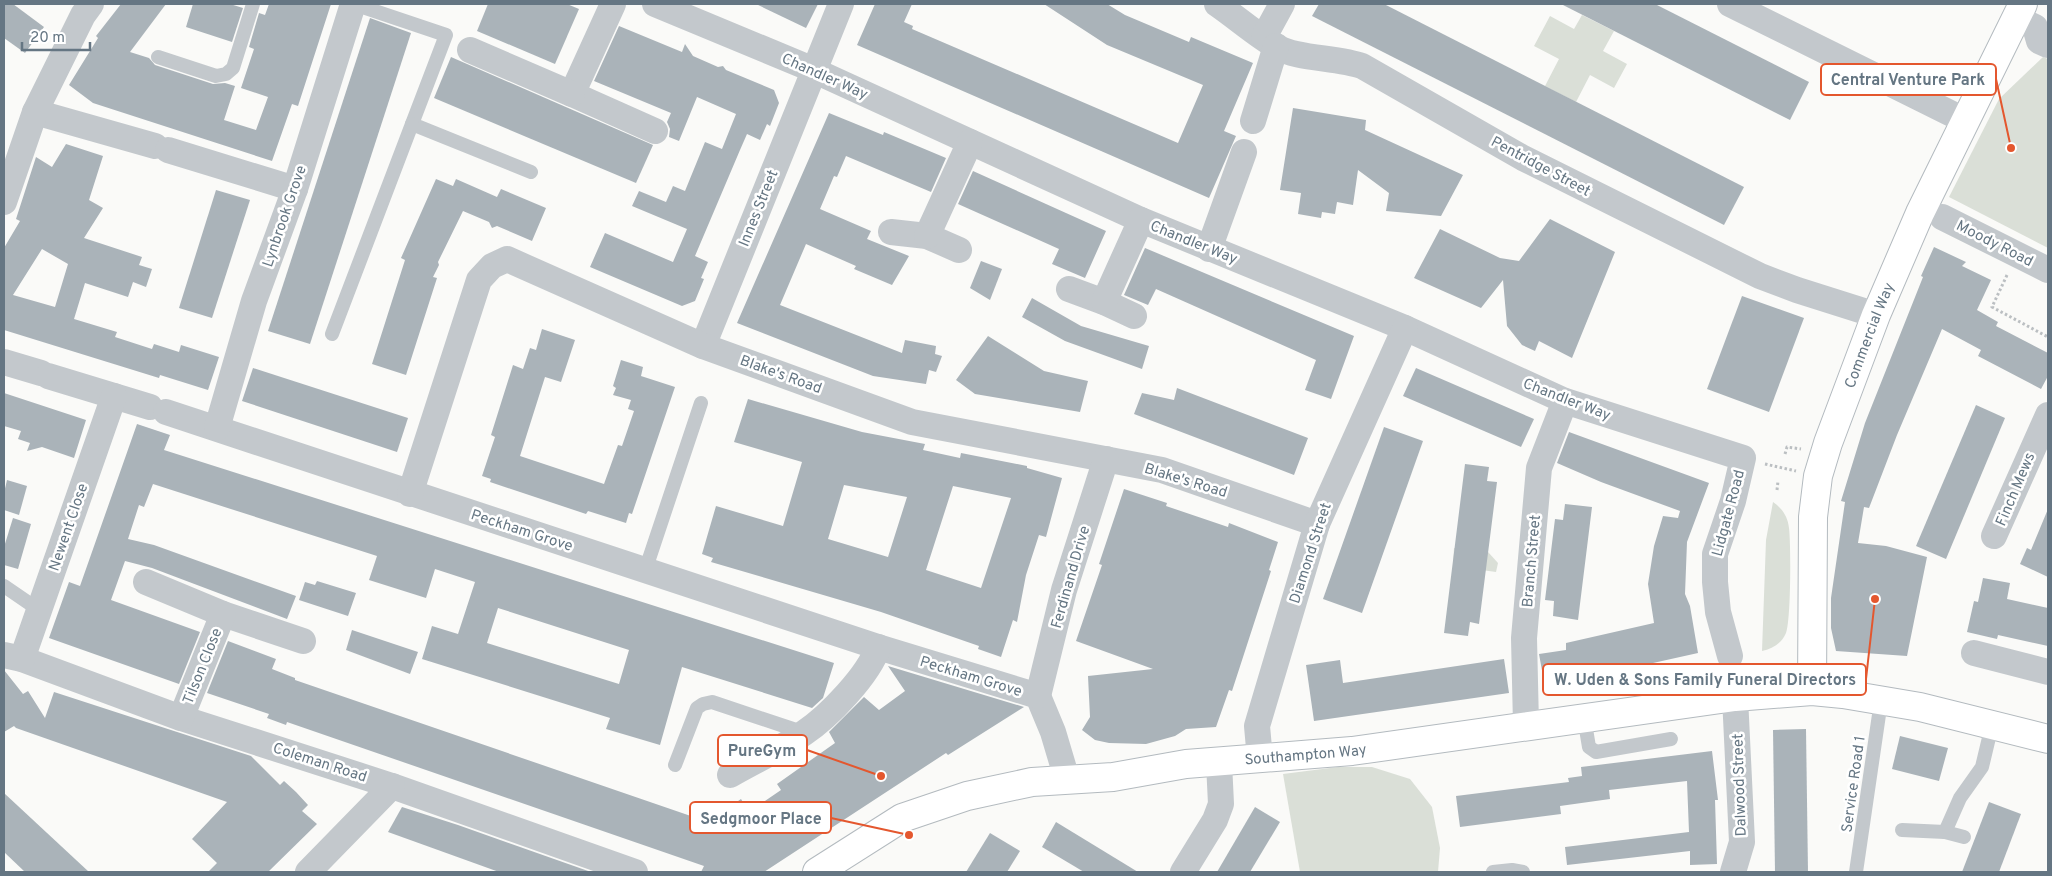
<svg xmlns="http://www.w3.org/2000/svg" width="2052" height="876" font-family="Overpass,sans-serif">
  <style>
    .green { fill: #dadfd7 }
    .building { fill: #aab3b9; fill-rule: evenodd }
    .lines { fill: none; stroke-linecap: round; stroke-linejoin: round }
    .secondary-casing { stroke: #b3babf; stroke-width: 30 }
    .path { stroke: #bbbfc2; stroke-width: 3; stroke-dasharray: 2.5 2.5; stroke-linecap: butt }
    .lane { stroke: #c3c8cc; stroke-width: 14 }
    .street { stroke: #c3c8cc; stroke-width: 26 }
    .secondary { stroke: #fff; stroke-width: 28 }
    .labels { text-anchor: middle; stroke-width: 5; stroke-linejoin: round; paint-order: stroke }
    .street-label { font-size: 15px; fill: #657683; stroke: #fff }
    .leader { fill: none; stroke: #e4572e; stroke-width: 2 }
    .callout-dot { fill: #e4572e; stroke: #fff; stroke-width: 2 }
    .callout { fill: #fff; stroke: #e4572e; stroke-width: 2 }
    .callout-label { font-size: 16px; text-anchor: middle; font-weight: bold; fill: #657683 }
  </style>
  <rect width="100%" height="100%" fill="#fafaf8"/>
  <!-- green -->
  <g class="green">
    <polygon points="1582,15 1614,31 1603,51 1627,64 1614,88 1590,75 1576,102 1545,86 1559,59 1534,46 1550,16 1574,29"/>
    <polygon points="2043,57 2048,59 2048,248 1949,197 1999,99"/>
    <path d="M1773,502C1782,508 1788,517 1789,528C1791,543 1791,620 1786,633C1782,643 1772,649 1762,651L1766,540Z"/>
    <polygon points="1454,548 1488,552 1498,563 1496,572 1453,566"/>
    <polygon points="1338,767 1372,767 1410,779 1432,807 1440,848 1438,872 1300,872 1283,774"/>
  </g>
  <!-- building -->
  <g class="building">
    <polygon points="4,4 13,4 44,27 25,53 4,38"/>
    <polygon points="121,4 166,4 130,52 149,58 155,65 213,84 225,83 235,86 224,120 256,130 268,97 241,88 254,49 249,47 259,13 265,15 269,4 331,4 298,106 292,104 272,161 93,103 69,85 98,38 96,36"/>
    <polygon points="193,4 230,4 243,8 232,42 186,27"/>
    <polygon points="488,4 567,4 579,9 555,64 477,31"/>
    <polygon points="756,4 818,4 806,28"/>
    <polygon points="875,4 912,4 904,22 913,26 912,29 1178,143 1203,85 1107,45 1044,4 1107,4 1125,15 1189,42 1191,37 1253,63 1224,131 1236,136 1209,198 857,45"/>
    <polygon points="1319,4 1384,4 1744,187 1724,225 1312,16"/>
    <polygon points="1561,4 1655,4 1809,82 1790,120"/>
    <polygon points="370,18 411,33 310,344 268,331"/>
    <polygon points="619,26 682,52 685,44 693,56 718,67 723,66 726,70 774,90 779,103 770,126 767,124 760,140 747,134 740,150 695,256 708,262 701,278 704,279 695,301 682,306 590,267 605,233 673,262 687,229 632,206 639,191 666,202 673,186 685,191 705,142 722,149 736,114 697,97 679,141 669,137 670,129 667,122 671,113 594,81"/>
    <polygon points="451,57 653,145 636,183 434,98"/>
    <polygon points="1293,108 1366,120 1365,130 1463,175 1441,216 1386,211 1389,193 1358,170 1353,205 1337,202 1335,214 1322,212 1321,218 1298,214 1301,193 1280,190"/>
    <polygon points="829,113 883,135 884,132 946,158 931,192 846,156 837,177 834,176 820,209 871,231 867,239 909,256 892,285 854,269 856,266 806,244 780,305 902,353 905,340 936,346 935,354 942,356 936,372 929,370 926,384 873,376 737,323"/>
    <path d="M66,144L103,156L89,200L103,208L84,238L142,257L139,265L152,269L146,287L133,282L128,297L85,283L74,319L117,332L115,337L152,349L154,344L179,352L181,345L219,357L208,390L160,375L159,378L4,330V248L20,221L16,219L36,157L52,167ZM42,249L68,264L55,307L13,295Z"/>
    <polygon points="973,171 1106,231 1085,278 1052,264 1059,249 958,204"/>
    <polygon points="436,179 453,186 456,179 497,197 501,189 546,208 532,241 497,226 492,228 489,222 463,211 438,262 439,265 433,277 437,278 406,375 372,364 405,260 401,258"/>
    <polygon points="216,190 250,200 212,318 179,308"/>
    <polygon points="1550,219 1615,252 1572,358 1539,341 1535,351 1522,345 1507,326 1503,280 1481,308 1414,278 1440,229 1500,258 1519,261"/>
    <polygon points="1934,247 1966,262 1962,266 1991,280 1977,310 1998,322 1996,326 2048,353 2048,376 2041,389 1978,356 1981,350 1942,329 1897,435 1869,508 1864,507 1858,543 1886,546 1927,557 1907,656 1836,651 1831,628 1831,598 1845,502 1841,501 1865,423 1923,277 1921,276"/>
    <polygon points="1145,248 1354,336 1331,399 1305,390 1316,360 1156,289 1148,305 1124,295"/>
    <polygon points="981,261 1002,269 990,300 970,288"/>
    <polygon points="1742,296 1804,318 1769,412 1707,389"/>
    <polygon points="1032,298 1081,326 1149,346 1142,369 1065,341 1022,317"/>
    <polygon points="542,329 575,340 561,382 545,377 520,456 604,484 618,445 622,446 634,411 628,409 631,400 613,395 616,388 613,386 621,360 643,367 641,376 675,387 632,514 629,513 626,523 588,511 586,514 490,482 491,479 482,476 495,437 491,435 513,365 523,369 530,348 536,350"/>
    <polygon points="988,336 1044,371 1088,381 1080,412 975,394 956,380"/>
    <polygon points="253,368 408,418 397,452 242,401"/>
    <polygon points="1416,368 1534,419 1521,447 1403,396"/>
    <polygon points="1177,388 1308,438 1294,475 1134,414 1142,393 1174,400"/>
    <polygon points="4,393 86,420 74,458 42,447 27,451 30,443 18,439 21,431 4,426"/>
    <path d="M748,399L862,432L925,444L923,450L960,458L961,453L1027,466V468L1062,478L1046,537L1039,535L1026,575L1017,622L1013,620L1001,657L978,649L979,646L881,612L711,562L713,558L702,554L716,506L783,526L802,462L734,442ZM844,485L907,497L888,557L828,539ZM953,486L1011,498L981,588L926,570Z"/>
    <polygon points="1976,405 2005,418 1946,559 1916,546"/>
    <path d="M137,424L170,435L164,450L834,663L823,698L812,708L682,667L660,745L606,729L610,718L422,659L432,626L458,634L475,582L435,569L426,598L369,580L377,556L153,484L144,507L139,505L128,539L154,545L296,596L287,619L152,568L125,561L111,600L200,632L179,684L49,638L69,582L80,586ZM498,608L629,650L619,684L487,643Z"/>
    <polygon points="1384,427 1423,441 1362,613 1323,599"/>
    <polygon points="1569,432 1709,483 1687,542 1685,594 1690,606 1698,653 1545,687 1539,654 1566,650 1566,643 1654,623 1648,584 1654,546 1663,516 1678,518 1680,511 1601,482 1557,463"/>
    <polygon points="1465,464 1489,467 1487,481 1497,482 1479,624 1470,622 1468,636 1444,633"/>
    <polygon points="7,480 27,486 19,515 4,510 4,493"/>
    <polygon points="1124,489 1167,503 1166,506 1228,527 1229,523 1278,542 1269,570 1271,571 1232,691 1229,690 1216,727 1186,729 1175,736 1146,744 1109,743 1095,740 1082,730 1090,717 1088,676 1153,669 1076,641 1102,565 1099,564"/>
    <polygon points="1565,504 1592,507 1578,620 1553,616 1554,601 1545,600 1555,519 1563,520"/>
    <polygon points="2048,509 2048,577 2020,564 2027,548 2031,550"/>
    <polygon points="13,518 31,524 18,569 4,565 4,547"/>
    <polygon points="1983,578 2010,583 2007,599 2048,608 2048,646 1998,635 1997,639 1967,632 1974,601 1978,602"/>
    <polygon points="317,581 356,593 348,616 299,600 305,582 315,585"/>
    <polygon points="352,630 418,652 410,674 346,650"/>
    <polygon points="228,641 276,659 272,669 295,678 295,680 717,825 722,812 741,799 749,812 781,790 777,784 835,743 829,732 864,697 879,710 905,691 888,666 1024,707 948,755 946,753 764,872 701,872 704,866 287,722 286,725 267,718 269,714 207,693"/>
    <polygon points="1504,659 1509,693 1314,721 1306,665 1340,660 1343,683"/>
    <polygon points="4,670 23,694 28,691 45,718 54,692 251,756 280,785 284,781 296,792 308,805 302,811 317,824 268,872 208,872 217,863 192,839 227,802 16,728 14,726 4,732"/>
    <polygon points="1806,729 1808,872 1775,872 1773,730"/>
    <polygon points="1900,736 1948,748 1939,781 1892,769"/>
    <polygon points="1712,751 1718,800 1715,800 1717,864 1690,865 1690,851 1567,865 1565,847 1689,832 1687,781 1609,790 1610,799 1560,806 1561,814 1460,827 1456,796 1569,782 1568,778 1582,776 1581,767"/>
    <polygon points="4,793 89,872 25,872 4,852"/>
    <polygon points="1989,802 2021,814 1999,872 1962,872"/>
    <polygon points="402,807 458,825 591,872 499,872 388,832"/>
    <polygon points="1255,807 1280,822 1250,872 1217,872"/>
    <polygon points="1056,822 1138,872 1084,872 1042,847"/>
    <polygon points="990,833 1020,851 1007,872 966,872"/>
  </g>
  <g class="lines">
    <!-- secondary casing -->
    <g class="secondary-casing">
      <g id="secondary">
        <path id="s1" d="M1812,691L1813,517L1818,476L1828,443L1876,315L1920,213L2023,4"/>
        <path id="s2" d="M817,872L902,818L967,796L1032,782L1113,777L1186,764L1352,751L1735,697L1812,691L1843,694L1920,707L2048,739"/>
      </g>
    </g>
    <!-- path -->
    <g class="path">
      <polyline points="2007,275 1992,307 2048,337"/>
      <polyline points="1785,454 1787,447 1801,449"/>
      <polyline points="1765,464 1796,471"/>
      <polyline points="1777,490 1778,481"/>
    </g>
    <!-- lane -->
    <g class="lane">
      <polyline points="354,4 446,35 412,124 531,172"/>
      <polyline points="158,57 216,76 226,74 233,68 253,4"/>
      <polyline points="332,334 412,124"/>
      <polyline points="645,571 701,403"/>
      <polyline points="4,586 39,610"/>
      <polyline points="1584,717 1589,747 1596,752 1671,739"/>
      <polyline points="675,765 697,708 703,704 712,702 805,733"/>
      <polyline points="1902,830 1945,832 1964,837"/>
      <polyline points="1945,832 1960,798 1982,767 1992,725"/>
      <polyline points="1493,872 1512,870 1523,872"/>
      <polyline points="1856,872 1881,701"/>
    </g>
    <!-- street -->
    <g class="street">
      <polyline points="613,4 572,94 655,131"/>
      <polyline points="655,4 802,65 1141,220 1405,328 1565,401 1743,458 1733,501 1715,554 1715,582 1718,612 1730,656"/>
      <path d="M1217,4C1236,17 1260,38 1279,48C1295,58 1340,58 1362,66L1523,158L1760,276L1797,290L1876,315"/>
      <polyline points="1730,4 1964,120"/>
      <polyline points="2016,18 2035,27 2039,41 2048,45"/>
      <polyline points="1264,37 1282,4"/>
      <polyline points="470,50 572,94"/>
      <polyline points="35,112 155,146"/>
      <polyline points="1253,121 1276,46"/>
      <polyline points="168,150 295,189"/>
      <polyline points="4,202 35,112 83,15 91,4"/>
      <polyline points="1942,217 2048,270"/>
      <polyline points="891,232 927,236 959,250"/>
      <polyline points="927,236 970,142"/>
      <polyline points="1209,249 1244,152"/>
      <polyline points="1069,289 1104,302 1134,316"/>
      <polyline points="1104,302 1141,220"/>
      <polyline points="703,346 841,4"/>
      <polyline points="4,362 41,373"/>
      <polyline points="48,376 150,407"/>
      <polyline points="166,412 878,647 1038,696 1053,732 1067,779"/>
      <polyline points="217,428 254,301 295,189 353,4"/>
      <polyline points="410,494 479,280 492,266 507,259 703,346 912,422 1162,470 1317,524"/>
      <polyline points="1994,536 2048,415"/>
      <polyline points="146,582 223,614 303,641"/>
      <polyline points="1974,653 2048,672"/>
      <polyline points="4,655 22,659 181,718 392,786 635,872"/>
      <polyline points="22,659 114,396"/>
      <polyline points="1038,696 1064,590 1106,459"/>
      <polyline points="181,718 223,614"/>
      <polyline points="1526,725 1524,638 1539,468 1565,401"/>
      <polyline points="1260,759 1257,726 1317,524 1405,328"/>
      <path d="M730,775C754,761 781,749 804,733C828,717 869,675 878,647"/>
      <polyline points="308,872 392,786"/>
      <polyline points="1183,872 1215,820 1221,804 1219,763"/>
      <polyline points="1733,872 1742,842 1735,697"/>
    </g>
    <!-- secondary -->
    <use href="#secondary" class="secondary"/>
  </g>
  <g class="labels">
    <!-- street labels -->
    <g class="street-label">
      <text transform="translate(825 76) rotate(24)" y="5">Chandler Way</text>
      <text transform="translate(1541 166) rotate(28)" y="5">Pentridge Street</text>
      <text transform="translate(758 208) rotate(-68)" y="5">Innes Street</text>
      <text transform="translate(284 216) rotate(-71)" y="5">Lynbrook Grove</text>
      <text transform="translate(1194 242) rotate(22)" y="5">Chandler Way</text>
      <text transform="translate(1995 243) rotate(27)" y="5">Moody Road</text>
      <text dy="5" stroke="none"><textPath href="#s1" startOffset="365">Commercial Way</textPath></text>
      <text transform="translate(781 374) rotate(20)" y="5">Blake's Road</text>
      <text transform="translate(1567 399) rotate(21)" y="5">Chandler Way</text>
      <text transform="translate(1186 480) rotate(17)" y="5">Blake's Road</text>
      <text transform="translate(2015 489) rotate(-67)" y="5">Finch Mews</text>
      <text transform="translate(1728 513) rotate(-75)" y="5">Lidgate Road</text>
      <text transform="translate(68 527) rotate(-71)" y="5">Newent Close</text>
      <text transform="translate(522 530) rotate(18)" y="5">Peckham Grove</text>
      <text transform="translate(1310 553) rotate(-72)" y="5">Diamond Street</text>
      <text transform="translate(1531 561) rotate(-85)" y="5">Branch Street</text>
      <text transform="translate(1070 577) rotate(-74)" y="5">Ferdinand Drive</text>
      <text transform="translate(202 666) rotate(-68)" y="5">Tilson Close</text>
      <text transform="translate(971 676) rotate(17)" y="5">Peckham Grove</text>
      <text dy="5" stroke="none"><textPath href="#s2" startOffset="511">Southampton Way</textPath></text>
      <text transform="translate(320 762) rotate(18)" y="5">Coleman Road</text>
      <text transform="translate(1853 784) rotate(-82)" y="5">Service Road 1</text>
      <text transform="translate(1739 785) rotate(-92)" y="5">Dalwood Street</text>
    </g>
  </g>
  <!-- callouts -->
  <path class="leader" d="M2011 148L1996 79M1875 599L1866 679M881 776L807 750M909 835L831 818"/>
  <g class="callout-dot">
    <circle cx="2011" cy="148" r="5"/>
    <circle cx="1875" cy="599" r="5"/>
    <circle cx="881" cy="776" r="5"/>
    <circle cx="909" cy="835" r="5"/>
  </g>
  <g class="callout">
    <rect x="1821" y="64" width="175" height="31" rx="5"/>
    <rect x="1543" y="664" width="323" height="31" rx="5"/>
    <rect x="718" y="735" width="89" height="31" rx="5"/>
    <rect x="690" y="802" width="141" height="31" rx="5"/>
  </g>
  <g class="callout-label">
    <text x="1908" y="85">Central Venture Park</text>
    <text x="1705" y="685">W. Uden &amp; Sons Family Funeral Directors</text>
    <text x="762" y="756">PureGym</text>
    <text x="761" y="824">Sedgmoor Place</text>
  </g>
  <!-- border -->
  <rect width="2052" height="876" fill="none" stroke="#657683" stroke-width="10"/>
  <!-- scale -->
  <path d="M22 42v8h68v-8" fill="none" stroke="#657683" stroke-width="2.5"/>
  <text x="30" y="42" font-size="15" fill="#657683" stroke="#ffffff" stroke-width="4" paint-order="stroke">20 m</text>
</svg>
